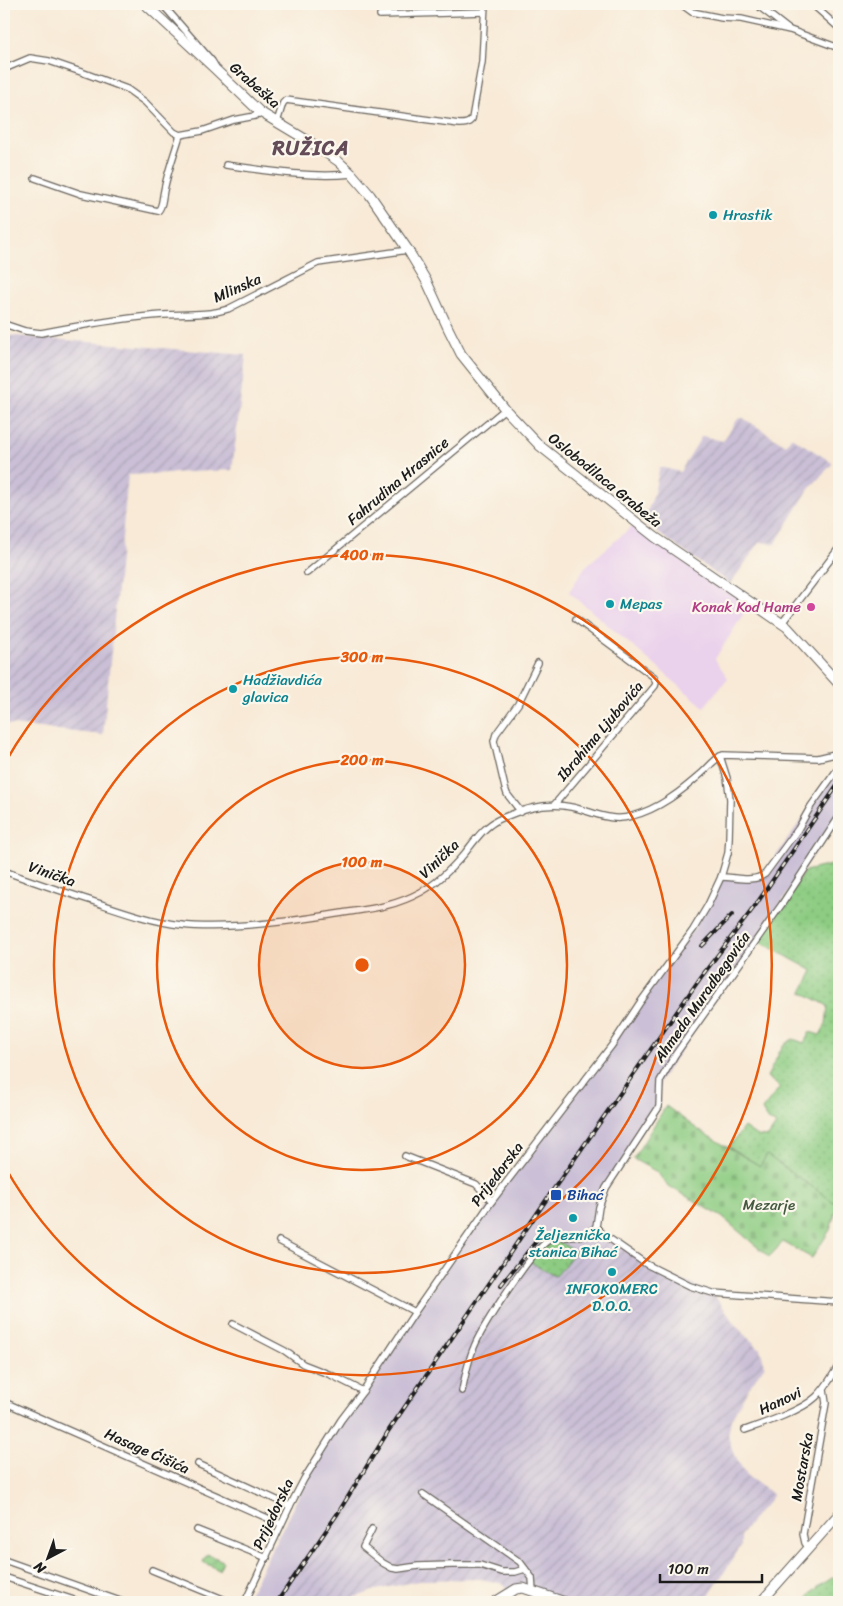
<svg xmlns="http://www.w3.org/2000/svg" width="843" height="1606" font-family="Sriracha,sans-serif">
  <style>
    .built { fill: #ead1ec }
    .industrial { fill: url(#industrial-furrows) }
    .railway { fill: #cabfd6 }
    .grass { fill: url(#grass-dots); stroke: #54744f }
    .cemetery { fill: url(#cemetery-stones); stroke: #54744f }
    .garden { fill: url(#garden-furrows); stroke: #54744f }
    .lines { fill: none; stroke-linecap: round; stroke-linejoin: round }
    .street-casing { stroke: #69645d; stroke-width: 8 }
    .secondary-casing { stroke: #69645d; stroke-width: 11 }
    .primary-casing { stroke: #69645d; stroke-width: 11 }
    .street { stroke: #fff; stroke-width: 5.5 }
    .secondary { stroke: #fff; stroke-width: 9 }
    .primary { stroke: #fff; stroke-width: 9 }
    .rail-casing { stroke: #1c1c1c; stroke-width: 4 }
    .rail { stroke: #fbf7ec; stroke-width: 2; stroke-dasharray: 5.5; stroke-linecap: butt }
    .ring { fill: none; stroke: #e8590c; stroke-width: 2.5 }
    .culture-dot { fill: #0f9aa8; stroke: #fbf7ec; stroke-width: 2 }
    .hotel-dot { fill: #d1479c; stroke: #fbf7ec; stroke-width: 2 }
    .transit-dot { fill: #1a4fb4; stroke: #fbf7ec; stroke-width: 2 }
    .labels { text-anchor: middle; stroke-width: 4.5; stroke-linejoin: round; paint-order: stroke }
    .street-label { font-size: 15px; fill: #1c1c1c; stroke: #fbf7ec }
    .culture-label { font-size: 15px; fill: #0d838f; stroke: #fbf7ec; text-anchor: start }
    .hotel-label { font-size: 15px; fill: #b23c85; stroke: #fbf7ec; text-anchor: end }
    .transit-label { font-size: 15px; fill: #164399; stroke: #fbf7ec; text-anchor: start }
    .park-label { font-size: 15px; fill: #445a40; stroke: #fbf7ec }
    .district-label { font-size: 20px; font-weight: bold; letter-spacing: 1px; fill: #634c58; stroke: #fbf7ec }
    .centre { fill: #e8590c; stroke: #fbf7ec; stroke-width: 2.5 }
    .ring-label { font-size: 15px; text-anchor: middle; font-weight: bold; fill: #e8590c; stroke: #fbf7ec; stroke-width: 4.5; stroke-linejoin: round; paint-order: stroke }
  </style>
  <defs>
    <pattern id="industrial-furrows" width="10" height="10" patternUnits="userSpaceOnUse" patternTransform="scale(1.25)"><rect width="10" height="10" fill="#cabfd6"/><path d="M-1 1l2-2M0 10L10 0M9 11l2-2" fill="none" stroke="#ada4b7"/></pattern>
    <pattern id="grass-dots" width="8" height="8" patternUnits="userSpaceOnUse" patternTransform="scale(1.25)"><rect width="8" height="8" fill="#8dcc82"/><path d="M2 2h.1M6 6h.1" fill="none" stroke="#79af70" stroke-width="1.8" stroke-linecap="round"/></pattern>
    <pattern id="cemetery-stones" width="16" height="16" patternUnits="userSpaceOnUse" patternTransform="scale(1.25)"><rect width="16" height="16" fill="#8dcc82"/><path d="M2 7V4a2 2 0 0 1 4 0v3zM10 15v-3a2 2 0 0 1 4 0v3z" fill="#79af70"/></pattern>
    <pattern id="garden-furrows" width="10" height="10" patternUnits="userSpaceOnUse" patternTransform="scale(1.25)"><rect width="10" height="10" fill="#8dcc82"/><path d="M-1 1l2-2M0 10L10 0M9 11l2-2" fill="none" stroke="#79af70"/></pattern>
  </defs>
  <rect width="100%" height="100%" fill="#fbf7ec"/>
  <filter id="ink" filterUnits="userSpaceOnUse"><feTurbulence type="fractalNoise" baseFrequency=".02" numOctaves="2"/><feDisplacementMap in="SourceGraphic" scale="10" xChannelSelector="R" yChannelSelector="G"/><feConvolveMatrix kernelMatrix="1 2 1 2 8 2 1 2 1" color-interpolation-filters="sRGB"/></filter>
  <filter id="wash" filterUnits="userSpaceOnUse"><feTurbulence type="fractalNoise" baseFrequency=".0096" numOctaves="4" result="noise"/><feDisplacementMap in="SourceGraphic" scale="20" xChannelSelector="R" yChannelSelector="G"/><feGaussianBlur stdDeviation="1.12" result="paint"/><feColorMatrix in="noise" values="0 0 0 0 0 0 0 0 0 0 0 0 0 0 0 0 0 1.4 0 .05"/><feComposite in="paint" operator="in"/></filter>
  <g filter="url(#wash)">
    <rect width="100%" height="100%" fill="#f8ead7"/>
    <!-- built -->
    <polygon class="built" points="636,523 751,602 715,659 728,678 704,707 569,592 585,567"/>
    <!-- industrial -->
    <g class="industrial">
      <polygon points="4,335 246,355 232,470 128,475 103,735 4,724"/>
      <polygon points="743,418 786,445 791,437 833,463 809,489 775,544 760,542 730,584 643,522 653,497 660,467 680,472 702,436 723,441 738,419"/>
      <polygon points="596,1227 663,1273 713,1293 737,1327 760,1349 765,1365 748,1389 731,1419 728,1436 734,1455 747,1476 773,1494 769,1501 758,1512 741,1535 741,1546 705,1602 565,1602 528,1589 510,1592 504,1584 481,1579 423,1580 376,1590 342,1602 280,1602 357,1499 461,1348 483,1330 549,1234 586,1234"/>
    </g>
    <!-- railway -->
    <polygon class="railway" points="839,767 839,817 660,1081 660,1102 606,1188 596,1227 586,1234 575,1252 549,1234 483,1330 461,1348 357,1499 280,1602 245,1602 321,1452 492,1201 564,1109 693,930 721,877 761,877"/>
    <!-- grass -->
    <g class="grass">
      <polygon points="839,863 839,1206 767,1155 760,1166 729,1147 744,1127 757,1136 768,1137 776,1125 767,1119 762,1110 780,1087 767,1077 783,1045 793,1039 804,1043 810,1032 820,1035 826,1024 828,1006 802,992 813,971 757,940 805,871"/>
      <polygon points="549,1234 575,1252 557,1275 554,1276 529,1261"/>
      <path d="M832,1578H839V1602H807C809,1591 823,1584 832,1578Z"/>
    </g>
    <!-- cemetery -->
    <polygon class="cemetery" points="666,1106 700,1131 760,1166 767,1155 838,1205 830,1230 812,1258 783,1242 769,1257 722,1217 667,1185 657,1172 633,1159"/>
    <!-- garden -->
    <polygon class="garden" points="207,1554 223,1561 219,1570 203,1562"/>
  </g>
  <g filter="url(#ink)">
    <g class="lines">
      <!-- street casing -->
      <g class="street-casing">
        <g id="street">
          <polyline points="162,4 212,61 215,66"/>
          <polyline points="681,4 692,12 722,18 741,19 790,30 839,48"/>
          <polyline points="756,4 788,29"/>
          <polyline points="812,4 839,28"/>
          <polyline points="380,15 484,12"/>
          <polyline points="4,69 30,58 49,61 84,73 127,89 145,102 174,132 180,135 202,131 234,120 255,116 260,112"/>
          <path d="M277,122L283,103L286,100L459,124C465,124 468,124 472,119L482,62L485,4"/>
          <path d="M226,165C268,171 310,178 352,174"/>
          <path d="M35,178L81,194L158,211C162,207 162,202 163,196C166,176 174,155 180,135"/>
          <path d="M4,324L25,331L41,333C77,326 115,319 151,316C177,313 203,317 228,309L318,263L408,250"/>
          <polyline points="307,573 505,409"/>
          <polyline points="782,623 839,548"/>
          <polyline points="554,805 655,686 656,683 654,677 576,619"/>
          <polyline points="521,812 507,794 505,788 494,741 496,734 518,704 538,663"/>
          <path d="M4,871C31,881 58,890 86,899C117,909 148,921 181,925C225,930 286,922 330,915C364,909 390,909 421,892C438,883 453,867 465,853C476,839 485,825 502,818C523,809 548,802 571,807C592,811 610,823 632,816C659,809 682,791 702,773C709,767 714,759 723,755L818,758L839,753"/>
          <path d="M721,877C736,877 753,883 765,874L798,829L811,806L839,767"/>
          <polyline points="405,1156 476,1184 492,1201"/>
          <polyline points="596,1227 599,1207 606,1188 659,1107 660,1081 675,1055 782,904 839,817"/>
          <polyline points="596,1227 603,1234 646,1264 690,1286 713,1293 839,1302"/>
          <polyline points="279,1241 415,1312"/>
          <polyline points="233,1324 285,1351 303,1364 331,1375 363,1391"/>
          <path d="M462,1391C465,1376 468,1361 474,1347C482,1327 532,1250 549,1240C561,1234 575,1240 587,1234C590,1233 593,1229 596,1227"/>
          <polyline points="4,1402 281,1524"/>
          <path d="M745,1430C765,1423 801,1411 816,1397C826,1388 832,1376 839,1365"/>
          <polyline points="198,1464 290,1506"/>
          <polyline points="423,1494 520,1562 532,1578 533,1591"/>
          <polyline points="372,1529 363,1547 383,1563 392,1568 398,1569 418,1566 452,1565 480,1565 502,1572 515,1572 525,1569"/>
          <polyline points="197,1530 267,1558"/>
          <polyline points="809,1548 805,1543 803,1534 826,1403 824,1390"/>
          <polyline points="4,1560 123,1602"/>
          <polyline points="152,1570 230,1602"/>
          <polyline points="4,1577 80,1602"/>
          <polyline points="245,1602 290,1506 304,1479 341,1420 363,1391 415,1312 492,1201 612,1045 639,1004 693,930 708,905 721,877 728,853 729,839 730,799 727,778 720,756"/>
        </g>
      </g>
      <!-- secondary casing -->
      <g class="secondary-casing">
        <g id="secondary">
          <polyline points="145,4 214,68 260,112 310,142 338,161 352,174 370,195 408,250 427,282 448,328 461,354 505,409 540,446 655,537 787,627 839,684"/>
          <polyline points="495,1602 516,1589 523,1588 565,1602"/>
        </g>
      </g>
      <!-- primary casing -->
      <g class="primary-casing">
        <polyline id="primary" points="761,1602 839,1514"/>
      </g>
      <!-- street -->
      <use href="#street" class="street"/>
      <!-- secondary -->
      <use href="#secondary" class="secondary"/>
      <!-- primary -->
      <use href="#primary" class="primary"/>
      <!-- rail casing -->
      <g class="rail-casing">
        <g id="rail">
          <polyline points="702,946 732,915"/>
          <polyline points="501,1285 538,1239"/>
          <polyline points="277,1602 338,1513 389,1430 553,1190 701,977 755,906 839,783"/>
        </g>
      </g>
      <!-- rail -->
      <use href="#rail" class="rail"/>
    </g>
  </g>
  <!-- distance rings -->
  <circle cx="362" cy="965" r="103" fill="#e8590c" fill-opacity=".12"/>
  <g class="ring">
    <circle cx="362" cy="965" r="103"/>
    <circle cx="362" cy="965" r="205"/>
    <circle cx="362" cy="965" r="308"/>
    <path d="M5 763A410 410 0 1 1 5 1167"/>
  </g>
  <!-- markers -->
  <g class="culture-dot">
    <circle cx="713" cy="215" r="5"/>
    <circle cx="610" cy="604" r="5"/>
    <circle cx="233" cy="689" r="5"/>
    <circle cx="573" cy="1218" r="5"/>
    <circle cx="612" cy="1272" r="5"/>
  </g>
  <circle class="hotel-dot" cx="811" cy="607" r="5"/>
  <rect class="transit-dot" x="550" y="1189" width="12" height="12" rx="2.5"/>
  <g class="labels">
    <!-- street labels -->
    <g class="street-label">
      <text transform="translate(255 85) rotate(41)" y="5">Grabeška</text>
      <text transform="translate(237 288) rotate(-24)" y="5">Mlinska</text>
      <text transform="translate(605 480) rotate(39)" y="5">Oslobodilaca Grabeža</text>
      <text transform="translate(398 481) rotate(-40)" y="5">Fahrudina Hrasnice</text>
      <text transform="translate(600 731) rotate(-50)" y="5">Ibrahima Ljubovića</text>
      <text transform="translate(439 859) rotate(-44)" y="5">Vinička</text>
      <text transform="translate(52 874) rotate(19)" y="5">Vinička</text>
      <text transform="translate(702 997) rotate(-55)" y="5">Ahmeda Muradbegovića</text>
      <text transform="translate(497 1174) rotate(-53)" y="5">Prijedorska</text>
      <text transform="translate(780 1401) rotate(-25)" y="5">Hanovi</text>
      <text transform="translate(147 1451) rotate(24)" y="5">Hasage Ćišića</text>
      <text transform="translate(802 1467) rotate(-80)" y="5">Mostarska</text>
      <text transform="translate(273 1514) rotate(-65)" y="5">Prijedorska</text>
    </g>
    <!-- culture labels -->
    <g class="culture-label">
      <text x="723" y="220">Hrastik</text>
      <text x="620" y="609">Mepas</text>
      <text x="243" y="685">Hadžiavdića<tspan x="243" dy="17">glavica</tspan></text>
      <text x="573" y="1240" text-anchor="middle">Željeznička<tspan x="573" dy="17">stanica Bihać</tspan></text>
      <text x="612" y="1294" text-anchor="middle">INFOKOMERC<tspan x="612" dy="17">D.O.O.</tspan></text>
    </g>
    <!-- hotel labels -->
    <g class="hotel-label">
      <text x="801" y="612">Konak Kod Hame</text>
    </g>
    <!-- transit labels -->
    <g class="transit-label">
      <text x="567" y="1200">Bihać</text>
    </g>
    <!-- park labels -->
    <g class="park-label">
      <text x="769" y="1210">Mezarje</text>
    </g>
    <!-- district labels -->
    <g class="district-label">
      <text x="311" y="155">RUŽICA</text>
    </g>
  </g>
  <circle cx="362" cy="965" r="8" class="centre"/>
  <g class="ring-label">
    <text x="362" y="560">400 m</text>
    <text x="362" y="662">300 m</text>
    <text x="362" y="765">200 m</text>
    <text x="362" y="867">100 m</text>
  </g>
  <!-- margin -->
  <rect width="843" height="1606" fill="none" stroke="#fbf7ec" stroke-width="20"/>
  <!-- north arrow -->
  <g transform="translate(48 1558) rotate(221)" stroke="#fbf7ec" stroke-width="4" paint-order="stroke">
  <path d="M0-4L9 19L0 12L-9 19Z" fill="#1c1c1c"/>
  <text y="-8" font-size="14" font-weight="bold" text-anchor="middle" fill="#1c1c1c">N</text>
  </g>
  <!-- scale -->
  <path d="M660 1574v8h102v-8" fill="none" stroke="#1c1c1c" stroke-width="2.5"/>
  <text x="668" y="1574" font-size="15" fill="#1c1c1c" stroke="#fbf7ec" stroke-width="4" paint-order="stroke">100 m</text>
</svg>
